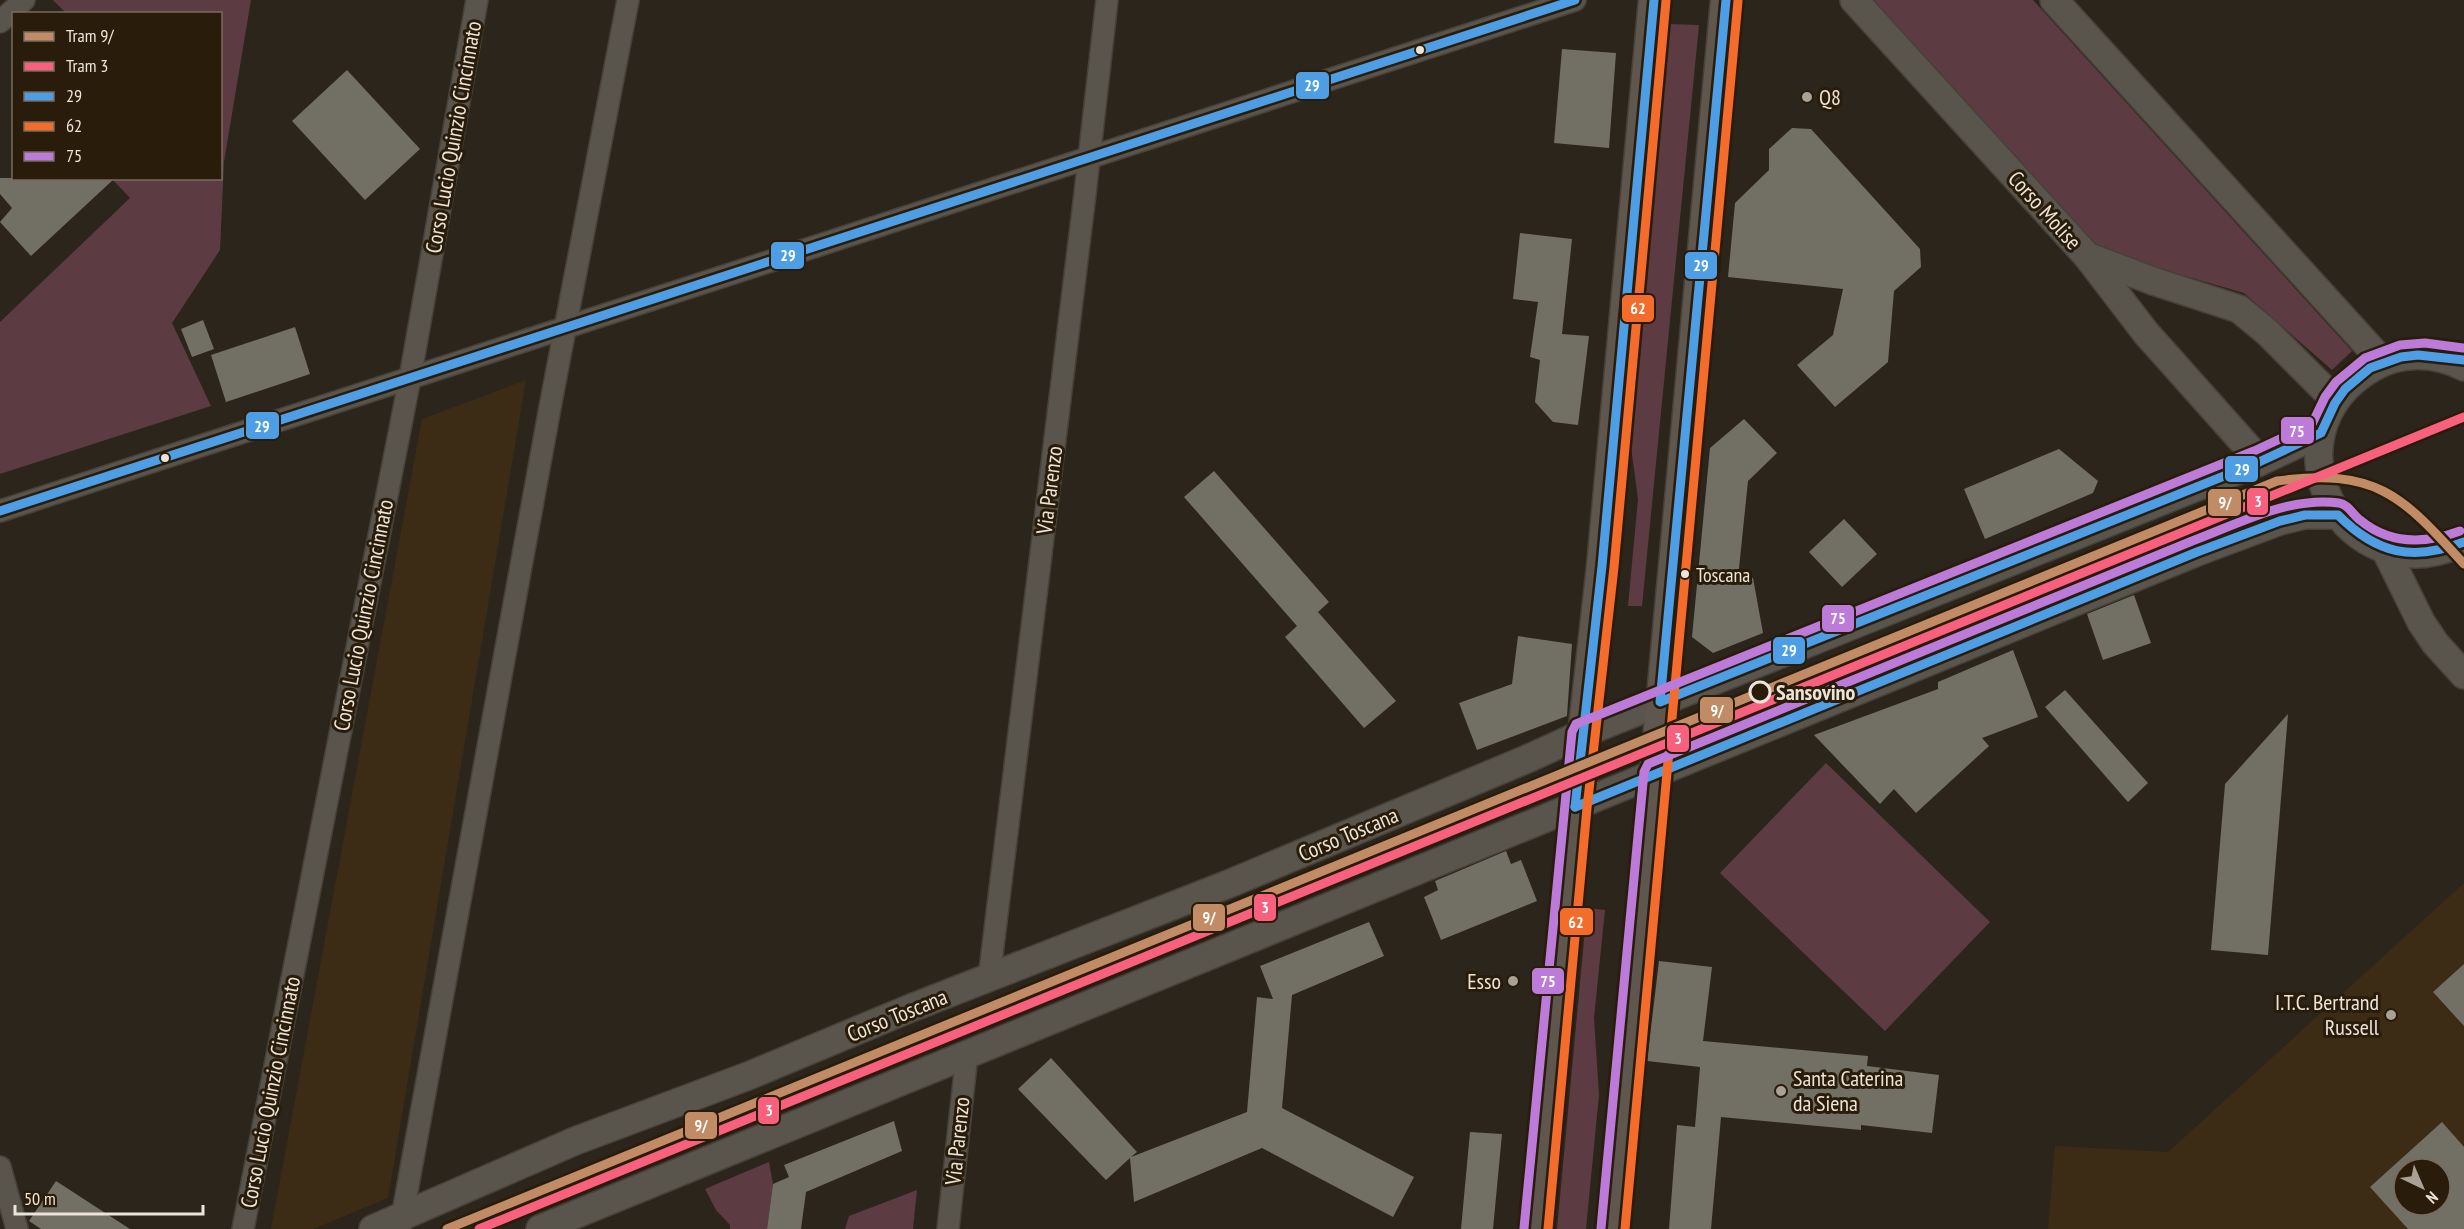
<svg xmlns="http://www.w3.org/2000/svg" width="2464" height="1229" font-family="'PT Sans Narrow',sans-serif">
  <style>
    .built { fill: #3c2c16; fill-rule: evenodd }
    .green { fill: #5c3b42 }
    .building { fill: #726f65; fill-rule: evenodd }
    .lines { fill: none; stroke-linecap: round; stroke-linejoin: round }
    .minor-casing { stroke: #474139; stroke-width: 24 }
    .tertiary-casing { stroke: #474139; stroke-width: 30 }
    .secondary-casing { stroke: #474139; stroke-width: 33 }
    .minor { stroke: #59544c; stroke-width: 21 }
    .tertiary { stroke: #59544c; stroke-width: 27 }
    .secondary { stroke: #5f564e; stroke-width: 30 }
    .bus-1-casing { stroke: #291c0b; stroke-width: 14 }
    .bus-2-casing { stroke: #291c0b; stroke-width: 14 }
    .bus-3-casing { stroke: #291c0b; stroke-width: 14 }
    .bus-1 { stroke: #4d9ee5; stroke-width: 9 }
    .bus-2 { stroke: #f36c2b; stroke-width: 9 }
    .bus-3 { stroke: #bd7bd9; stroke-width: 9 }
    .tram-1-casing { stroke: #291c0b; stroke-width: 14 }
    .tram-2-casing { stroke: #291c0b; stroke-width: 14 }
    .tram-1 { stroke: #c18c65; stroke-width: 9 }
    .tram-2 { stroke: #f8607d; stroke-width: 9 }
    .bus-dot { fill: #ede4d9; stroke: #291c0b; stroke-width: 2 }
    .poi-dot { fill: #a9a196; stroke: #291c0b; stroke-width: 2 }
    .stop-dot { fill: #291c0b; stroke: #ede4d9; stroke-width: 3 }
    .labels { text-anchor: middle; stroke-width: 6; stroke-linejoin: round; paint-order: stroke }
    .bus-label { font-size: 20px; fill: #ede4d9; stroke: #291c0b; text-anchor: start }
    .poi-label { font-size: 22px; fill: #ede4d9; stroke: #291c0b; text-anchor: start }
    .street-label { font-size: 22px; fill: #ede4d9; stroke: #291c0b }
    .stop-label { font-size: 22px; font-weight: bold; fill: #ede4d9; stroke: #291c0b; text-anchor: start }
    .line-badge { stroke: #291c0b; stroke-width: 2 }
    .badge-label { font-size: 16px; text-anchor: middle; font-weight: bold; fill: #fff }
  </style>
  <rect width="100%" height="100%" fill="#2c251b"/>
  <!-- built -->
  <g class="built">
    <polygon points="526,380 388,1198 313,1229 271,1229 422,419"/>
    <path d="M2464,883V1229H2048L2055,1146L2168,1152ZM2404,1169H2440V1205H2404Z"/>
  </g>
  <!-- green -->
  <g class="green">
    <polygon points="53,0 251,0 224,162 220,250 172,323 211,406 0,474 0,322 130,198 112,179 220,178 220,14 66,13"/>
    <polygon points="1869,0 2033,0 2352,351 2332,370 2244,293 2095,250"/>
    <polygon points="1669,24 1699,25 1642,606 1628,606 1638,499 1631,447"/>
    <polygon points="1826,763 1990,922 1885,1031 1720,873"/>
    <polygon points="1587,908 1605,910 1594,1018 1599,1095 1586,1229 1557,1229"/>
    <polygon points="769,1162 773,1184 767,1229 730,1229 730,1225 716,1210 705,1189"/>
    <polygon points="917,1190 913,1229 845,1229 849,1216"/>
  </g>
  <!-- building -->
  <g class="building">
    <polygon points="1562,49 1616,53 1609,148 1554,143"/>
    <polygon points="347,70 420,149 365,200 292,121"/>
    <polygon points="1792,128 1811,129 1920,249 1921,267 1894,291 1888,362 1835,407 1797,365 1833,335 1843,289 1728,277 1735,203 1769,170 1769,149"/>
    <polygon points="0,178 115,178 31,256 0,222 12,208 0,194"/>
    <polygon points="1520,233 1572,239 1562,334 1589,336 1578,425 1553,422 1535,402 1540,360 1530,357 1538,302 1513,299"/>
    <polygon points="203,320 214,349 192,357 181,329"/>
    <polygon points="295,327 310,374 226,402 211,355"/>
    <polygon points="1744,419 1777,453 1748,481 1738,578 1753,578 1763,633 1713,653 1692,637 1710,448"/>
    <polygon points="2059,449 2098,481 2093,493 1985,539 1964,489"/>
    <polygon points="1214,471 1329,602 1318,612 1396,701 1364,728 1285,637 1297,626 1184,497"/>
    <polygon points="1844,519 1877,554 1842,587 1809,552"/>
    <polygon points="2134,595 2151,643 2103,660 2087,614"/>
    <polygon points="1518,636 1572,644 1567,716 1477,750 1459,703 1512,684"/>
    <polygon points="2013,650 2038,717 1982,738 1989,746 1916,813 1894,789 1880,804 1814,735 1938,689 1938,682"/>
    <polygon points="2065,690 2148,783 2128,802 2045,707"/>
    <polygon points="2288,714 2268,955 2211,950 2225,784"/>
    <polygon points="1506,851 1511,864 1521,860 1537,901 1441,940 1424,897 1438,890 1435,881"/>
    <polygon points="1369,922 1384,956 1292,995 1282,1108 1414,1177 1393,1217 1262,1148 1134,1202 1130,1158 1106,1180 1018,1089 1051,1058 1137,1152 1131,1157 1247,1112 1257,997 1273,999 1260,966"/>
    <polygon points="1659,961 1712,967 1703,1041 1868,1056 1867,1066 1939,1075 1932,1133 1861,1125 1861,1130 1721,1117 1711,1229 1669,1229 1677,1125 1695,1127 1700,1067 1647,1061"/>
    <polygon points="2464,964 2464,1026 2433,992"/>
    <polygon points="894,1121 902,1151 806,1192 801,1229 767,1229 773,1184 789,1177 784,1165"/>
    <path d="M2442,1122L2464,1147V1229H2408L2370,1187ZM2404,1169H2440V1205H2404Z"/>
    <polygon points="1470,1132 1502,1134 1493,1229 1461,1229"/>
    <polygon points="56,1181 130,1229 41,1229 29,1221"/>
  </g>
  <g class="lines">
    <!-- minor casing -->
    <g class="minor-casing">
      <g id="minor">
        <polyline points="0,22 24,0"/>
        <polyline points="0,511 1575,0"/>
        <polyline points="989,979 1085,194 1107,0"/>
        <polyline points="0,1167 17,1229"/>
        <polyline points="243,1229 410,378 477,0"/>
        <polyline points="400,1229 551,402 628,0"/>
        <polyline points="948,1229 967,1054"/>
      </g>
    </g>
    <!-- tertiary casing -->
    <g class="tertiary-casing">
      <g id="tertiary">
        <polyline points="1854,0 2087,256 2153,281 2239,309 2267,332 2335,400"/>
        <polyline points="2054,0 2383,362"/>
        <polyline points="2087,256 2146,333 2253,453 2259,462"/>
        <path d="M2464,367C2435,352 2400,351 2372,368C2259,435 2343,599 2464,542"/>
        <polyline points="2385,549 2421,622 2435,643 2464,675"/>
        <polyline points="373,1229 575,1141 748,1076 911,1008 1226,885 1527,759 1584,733 2259,462 2321,433"/>
        <polyline points="540,1229 2197,552 2280,521 2305,515 2338,515"/>
      </g>
    </g>
    <!-- secondary casing -->
    <g class="secondary-casing">
      <g id="secondary">
        <polyline points="1536,1229 1575,807 1602,566 1654,0"/>
        <polyline points="1613,1229 1726,0"/>
      </g>
    </g>
    <!-- minor -->
    <use href="#minor" class="minor"/>
    <!-- tertiary -->
    <use href="#tertiary" class="tertiary"/>
    <!-- secondary -->
    <use href="#secondary" class="secondary"/>
    <!-- bus-1 casing -->
    <g class="bus-1-casing">
      <g id="bus-1">
        <polyline points="1726,0 1660,702 2259,462 2321,433 2335,403 2345,389 2370,368 2401,357 2418,355 2464,360"/>
        <polyline points="0,511 1575,0"/>
        <path d="M1575,807L2197,552L2280,521L2305,515H2338C2377,554 2413,562 2464,542"/>
        <polyline points="1575,807 1602,566 1654,0"/>
      </g>
    </g>
    <!-- bus-2 casing -->
    <g class="bus-2-casing">
      <g id="bus-2">
        <polyline points="1548,1229 1587,808 1614,567 1666,1"/>
        <polyline points="1625,1229 1738,1"/>
      </g>
    </g>
    <!-- bus-3 casing -->
    <g class="bus-3-casing">
      <g id="bus-3">
        <polyline points="1524,1228 1572,732 1576,724 2254,451 2312,424 2325,397 2336,382 2365,358 2400,345 2425,343 2463,348"/>
        <path d="M1601,1228L1644,772L1648,764L2192,541C2238,524 2289,496 2339,503C2348,504 2353,515 2360,520C2390,545 2425,544 2460,531"/>
      </g>
    </g>
    <!-- bus-1 -->
    <use href="#bus-1" class="bus-1"/>
    <!-- bus-2 -->
    <use href="#bus-2" class="bus-2"/>
    <!-- bus-3 -->
    <use href="#bus-3" class="bus-3"/>
    <!-- tram-1 casing -->
    <g class="tram-1-casing">
      <path id="tram-1" d="M447,1229L2277,481C2375,468 2401,494 2464,564"/>
    </g>
    <!-- tram-2 casing -->
    <g class="tram-2-casing">
      <polyline id="tram-2" points="479,1229 2464,417"/>
    </g>
    <!-- tram-1 -->
    <use href="#tram-1" class="tram-1"/>
    <!-- tram-2 -->
    <use href="#tram-2" class="tram-2"/>
  </g>
  <!-- markers -->
  <g class="bus-dot">
    <circle cx="1420" cy="50" r="5"/>
    <circle cx="165" cy="458" r="5"/>
    <circle cx="1685" cy="574" r="5"/>
  </g>
  <g class="poi-dot">
    <circle cx="1807" cy="97" r="6"/>
    <circle cx="1513" cy="981" r="6"/>
    <circle cx="2391" cy="1015" r="6"/>
    <circle cx="1781" cy="1091" r="6"/>
  </g>
  <circle class="stop-dot" cx="1760" cy="692" r="10"/>
  <g class="labels">
    <!-- bus labels -->
    <g class="bus-label">
      <text x="1696" y="582">Toscana</text>
    </g>
    <!-- poi labels -->
    <g class="poi-label">
      <text x="1819" y="105">Q8</text>
      <text x="1501" y="989" text-anchor="end">Esso</text>
      <text x="2379" y="1010" text-anchor="end">I.T.C. Bertrand<tspan x="2379" dy="25">Russell</tspan></text>
      <text x="1793" y="1086">Santa Caterina<tspan x="1793" dy="25">da Siena</tspan></text>
    </g>
    <!-- street labels -->
    <g class="street-label">
      <text transform="translate(453 137) rotate(-80)" y="8">Corso Lucio Quinzio Cincinnato</text>
      <text transform="translate(2045 210) rotate(48)" y="8">Corso Molise</text>
      <text transform="translate(1049 490) rotate(-83)" y="8">Via Parenzo</text>
      <text transform="translate(363 615) rotate(-79)" y="8">Corso Lucio Quinzio Cincinnato</text>
      <text transform="translate(1348 834) rotate(-23)" y="8">Corso Toscana</text>
      <text transform="translate(897 1015) rotate(-22)" y="8">Corso Toscana</text>
      <text transform="translate(270 1092) rotate(-79)" y="8">Corso Lucio Quinzio Cincinnato</text>
      <text transform="translate(957 1141) rotate(-84)" y="8">Via Parenzo</text>
    </g>
    <!-- stop labels -->
    <g class="stop-label">
      <text x="1776" y="700">Sansovino</text>
    </g>
  </g>
  <g class="line-badge">
    <rect x="1295" y="71" width="35" height="29" rx="6" fill="#4d9ee5"/>
    <rect x="770" y="241" width="35" height="29" rx="6" fill="#4d9ee5"/>
    <rect x="1684" y="251" width="34" height="29" rx="6" fill="#4d9ee5"/>
    <rect x="1621" y="294" width="34" height="29" rx="6" fill="#f36c2b"/>
    <rect x="245" y="411" width="35" height="29" rx="6" fill="#4d9ee5"/>
    <rect x="2280" y="416" width="35" height="29" rx="6" fill="#bd7bd9"/>
    <rect x="2224" y="455" width="35" height="28" rx="6" fill="#4d9ee5"/>
    <rect x="2246" y="487" width="23" height="29" rx="6" fill="#f8607d"/>
    <rect x="2207" y="488" width="35" height="29" rx="6" fill="#c18c65"/>
    <rect x="1821" y="604" width="34" height="29" rx="6" fill="#bd7bd9"/>
    <rect x="1772" y="636" width="34" height="29" rx="6" fill="#4d9ee5"/>
    <rect x="1699" y="696" width="35" height="28" rx="6" fill="#c18c65"/>
    <rect x="1666" y="724" width="24" height="29" rx="6" fill="#f8607d"/>
    <rect x="1253" y="893" width="24" height="29" rx="6" fill="#f8607d"/>
    <rect x="1192" y="903" width="34" height="29" rx="6" fill="#c18c65"/>
    <rect x="1559" y="907" width="35" height="29" rx="6" fill="#f36c2b"/>
    <rect x="1531" y="967" width="34" height="28" rx="6" fill="#bd7bd9"/>
    <rect x="757" y="1096" width="23" height="29" rx="6" fill="#f8607d"/>
    <rect x="684" y="1111" width="34" height="29" rx="6" fill="#c18c65"/>
  </g>
  <g class="badge-label">
    <text x="1312" y="91">29</text>
    <text x="788" y="261">29</text>
    <text x="1701" y="271">29</text>
    <text x="1638" y="314">62</text>
    <text x="262" y="432">29</text>
    <text x="2297" y="437">75</text>
    <text x="2242" y="475">29</text>
    <text x="2258" y="507">3</text>
    <text x="2225" y="508">9/</text>
    <text x="1838" y="624">75</text>
    <text x="1789" y="656">29</text>
    <text x="1717" y="716">9/</text>
    <text x="1678" y="744">3</text>
    <text x="1265" y="913">3</text>
    <text x="1209" y="923">9/</text>
    <text x="1576" y="928">62</text>
    <text x="1548" y="987">75</text>
    <text x="769" y="1116">3</text>
    <text x="701" y="1131">9/</text>
  </g>
  <!-- legend -->
  <rect x="12" y="12" width="210" height="168" fill="#291c0b" stroke="#776c5d" stroke-width="1.5"/>
  <rect x="24" y="32" width="30" height="9" fill="#c18c65" stroke="#776c5d" stroke-width="1.5"/>
  <text x="66" y="42" font-size="18" fill="#ede4d9">Tram 9/</text>
  <rect x="24" y="62" width="30" height="9" fill="#f8607d" stroke="#776c5d" stroke-width="1.5"/>
  <text x="66" y="72" font-size="18" fill="#ede4d9">Tram 3</text>
  <rect x="24" y="92" width="30" height="9" fill="#4d9ee5" stroke="#776c5d" stroke-width="1.5"/>
  <text x="66" y="102" font-size="18" fill="#ede4d9">29</text>
  <rect x="24" y="122" width="30" height="9" fill="#f36c2b" stroke="#776c5d" stroke-width="1.5"/>
  <text x="66" y="132" font-size="18" fill="#ede4d9">62</text>
  <rect x="24" y="152" width="30" height="9" fill="#bd7bd9" stroke="#776c5d" stroke-width="1.5"/>
  <text x="66" y="162" font-size="18" fill="#ede4d9">75</text>
  <!-- north arrow -->
  <g transform="translate(2422 1187) rotate(136)"><circle r="28" fill="#291c0b" stroke="#776c5d" stroke-width="1.5"/>
  <path d="M0-4.5L10 22L0 15L-10 22Z" fill="#a9a196"/>
  <text y="-9" font-size="16" font-weight="bold" text-anchor="middle" fill="#ede4d9">N</text>
  </g>
  <!-- scale -->
  <path d="M15 1205v9h188v-9" fill="none" stroke="#ede4d9" stroke-width="3"/>
  <text x="24" y="1205" font-size="18" fill="#ede4d9" stroke="#291c0b" stroke-width="4.5" paint-order="stroke">50 m</text>
</svg>
